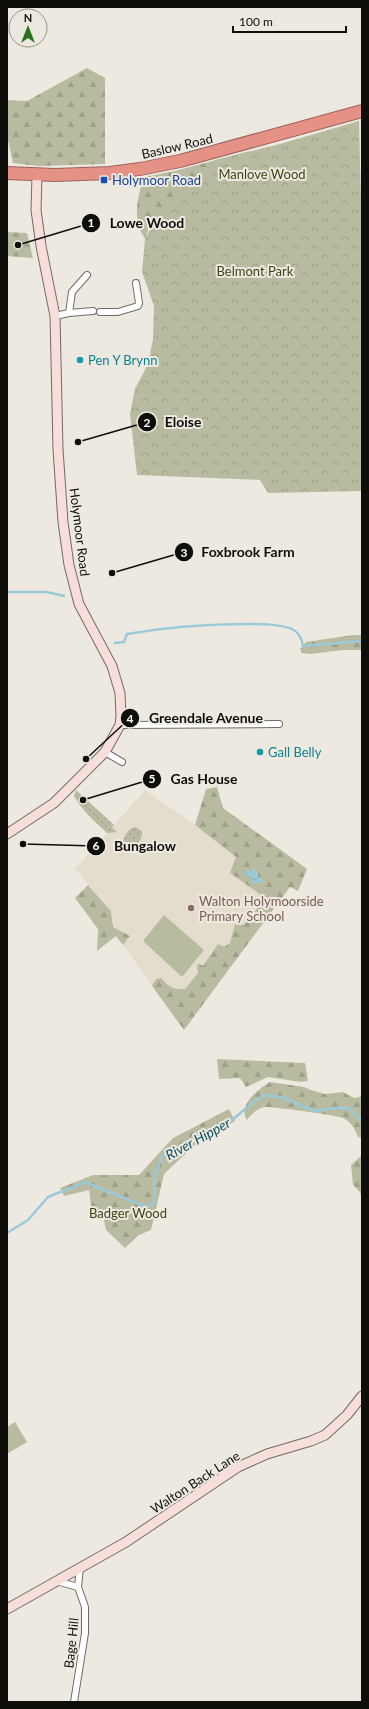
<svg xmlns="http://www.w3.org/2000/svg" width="369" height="1709" font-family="Lato,sans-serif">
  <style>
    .built { fill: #e4dccd }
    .grass { fill: url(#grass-dots) }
    .forest { fill: url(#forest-firs) }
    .park { fill: url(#park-crowns) }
    .pitch { fill: #b9bba0 }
    .water { fill: url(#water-ripples) }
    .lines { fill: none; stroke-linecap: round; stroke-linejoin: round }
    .stream { stroke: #9acada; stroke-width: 2.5 }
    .street-casing { stroke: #706c65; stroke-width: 8 }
    .secondary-casing { stroke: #706c65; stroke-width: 11 }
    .highway-casing { stroke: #9a635b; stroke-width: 14 }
    .street { stroke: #fff; stroke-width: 6 }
    .secondary { stroke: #f7dedb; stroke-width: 9 }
    .highway { stroke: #e59186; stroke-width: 12 }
    .transit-dot { fill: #1a4fb4; stroke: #ede9e1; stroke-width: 1.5 }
    .culture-dot { fill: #0f9aa8; stroke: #ede9e1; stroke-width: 1.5 }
    .education-dot { fill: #8d6e63; stroke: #ede9e1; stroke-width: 1.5 }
    .labels { text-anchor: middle; stroke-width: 4; stroke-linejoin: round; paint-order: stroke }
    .street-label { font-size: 13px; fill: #0f0e0b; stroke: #ede9e1 }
    .park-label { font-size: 13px; fill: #424413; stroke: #ede9e1 }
    .transit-label { font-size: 13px; fill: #164399; stroke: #ede9e1; text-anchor: start }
    .culture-label { font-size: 13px; fill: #0d838f; stroke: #ede9e1; text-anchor: start }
    .education-label { font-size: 13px; fill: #785e54; stroke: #ede9e1; text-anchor: start }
    .water-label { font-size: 14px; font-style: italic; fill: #0a4f60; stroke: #ede9e1 }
    .leader { fill: none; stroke: #0f0e0b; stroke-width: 1.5 }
    .callout-dot { fill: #0f0e0b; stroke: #ede9e1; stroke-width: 1.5 }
    .mark-label { font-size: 12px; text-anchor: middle; font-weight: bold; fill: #fff }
    .callout-label { font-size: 14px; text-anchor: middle; font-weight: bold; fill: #0f0e0b; stroke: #ede9e1; stroke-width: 4; stroke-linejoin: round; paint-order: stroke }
  </style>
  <defs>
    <pattern id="grass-dots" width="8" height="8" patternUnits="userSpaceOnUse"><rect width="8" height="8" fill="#b9bba0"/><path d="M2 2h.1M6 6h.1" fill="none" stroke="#9ea088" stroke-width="1.8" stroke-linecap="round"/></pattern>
    <pattern id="forest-firs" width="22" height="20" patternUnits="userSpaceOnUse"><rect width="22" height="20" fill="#b9bba0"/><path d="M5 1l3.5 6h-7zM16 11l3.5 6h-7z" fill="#9ea088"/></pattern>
    <pattern id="park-crowns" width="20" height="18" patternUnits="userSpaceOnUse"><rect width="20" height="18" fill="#b9bba0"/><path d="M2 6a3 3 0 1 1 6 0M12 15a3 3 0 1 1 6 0" fill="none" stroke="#9ea088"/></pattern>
    <pattern id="water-ripples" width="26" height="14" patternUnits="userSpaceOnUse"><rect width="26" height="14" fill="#9acada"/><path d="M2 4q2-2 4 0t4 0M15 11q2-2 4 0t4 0" fill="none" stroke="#84acba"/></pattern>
  </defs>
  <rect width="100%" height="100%" fill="#ede9e1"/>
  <!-- built -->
  <polygon class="built" points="145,790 195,825 236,857 276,904 184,1030 123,945 130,936 113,927 111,911 75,869"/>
  <!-- grass -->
  <g class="grass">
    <path d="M76,790L114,825L112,827L117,832L107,833C95,822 82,810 74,796Z"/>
    <path d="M135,827L142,831C143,838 138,843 133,848L129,849L122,843C124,836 128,829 135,827Z"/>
  </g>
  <!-- forest -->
  <g class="forest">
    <polygon points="87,68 105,78 105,164 38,166 13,163 7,136 7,100 27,101"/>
    <path d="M250,151L157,217L150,224L145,239C132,218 137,199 144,177L175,171Z"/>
    <polygon points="7,232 27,233 33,258 7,256"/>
    <polygon points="353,635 362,635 362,650 343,650 310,654 302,653 300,649 306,642"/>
    <path d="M217,787L223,808L307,869L298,891L290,887L184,1030L152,986L156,979L161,978C169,987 173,990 185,989L198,973L197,967L198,963L203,966L218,944L224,947L230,943L235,924L243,925L248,921L249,917L267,899L230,873L236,857L195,825L206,789Z"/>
    <polygon points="88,885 111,911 113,927 130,936 123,945 116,936 97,951 98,929 75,898"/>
    <polygon points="217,1059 305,1063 308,1081 300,1082 268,1077 246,1087 240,1078 219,1079"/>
    <path d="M270,1082L304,1087L311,1090L325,1094L343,1092L354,1098L360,1097L362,1094V1138L358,1137C355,1129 351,1122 343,1118C338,1115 268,1106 264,1107C257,1109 251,1114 247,1120C237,1106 259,1088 270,1082Z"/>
    <polygon points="229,1109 235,1121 198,1142 164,1174 151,1230 139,1235 125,1248 106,1230 103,1215 91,1206 89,1190 64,1196 60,1188 93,1175 139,1175 173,1138"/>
    <polygon points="362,1155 362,1199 360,1192 353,1185 351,1165"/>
  </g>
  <!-- park -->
  <polygon class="park" points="359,121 362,239 362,491 268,493 260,480 137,475 130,414 135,389 148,364 153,339 154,306 142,272 145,239 157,217 215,160 280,144"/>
  <!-- pitch -->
  <g class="pitch">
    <polygon points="164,915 204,950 182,977 143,941"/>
    <polygon points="15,1422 27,1442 7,1454 7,1427"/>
  </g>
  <!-- water -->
  <polygon class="water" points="246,869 252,872 253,869 258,871 258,877 263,880 262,883 254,883 251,880 250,876 246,875"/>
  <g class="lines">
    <!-- stream -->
    <g class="stream">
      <polyline points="7,592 47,592 64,596"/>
      <path d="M115,643L124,642L127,634C167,627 209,624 249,624C263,624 278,624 292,629C298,632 302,639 303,646L362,641"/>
      <polyline points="7,1233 28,1220 48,1197 85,1182 146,1207 154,1203 155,1175 162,1156 231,1121 251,1104 264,1095 281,1097 315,1111 335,1108 348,1108 362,1120"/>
    </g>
    <!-- street casing -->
    <g class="street-casing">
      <g id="street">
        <polyline points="100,312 118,312 138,306 139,303 136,283"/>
        <polyline points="69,313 93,311"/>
        <polyline points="55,316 69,313 72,292 87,275"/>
        <polyline points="120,725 279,724"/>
        <polyline points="105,752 122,762"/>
        <polyline points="56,1581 78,1587"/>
        <polyline points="74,1702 85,1633 85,1607 78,1587 80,1567"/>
      </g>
    </g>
    <!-- secondary casing -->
    <g class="secondary-casing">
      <g id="secondary">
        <polyline points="7,834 54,803 105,752 120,725 121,716 120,693 112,666 79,604 69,565 63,522 58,449 55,316 41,246 36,210 37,175"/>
        <polyline points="7,1609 126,1542 238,1467 267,1454 311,1441 325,1435 347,1415 362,1396"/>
      </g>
    </g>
    <!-- highway casing -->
    <g class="highway-casing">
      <polyline id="highway" points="7,173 55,175 110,173 140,169 180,161 362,111"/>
    </g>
    <!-- street -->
    <use href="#street" class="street"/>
    <!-- secondary -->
    <use href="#secondary" class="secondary"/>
    <!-- highway -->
    <use href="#highway" class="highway"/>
  </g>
  <!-- markers -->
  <rect class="transit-dot" x="100" y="176" width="8" height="8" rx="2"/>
  <g class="culture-dot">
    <circle cx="80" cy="360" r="4"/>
    <circle cx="260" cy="752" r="4"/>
  </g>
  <circle class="education-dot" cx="191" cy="908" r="4"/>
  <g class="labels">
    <!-- street labels -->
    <g class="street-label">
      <text transform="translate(177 146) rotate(-13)" y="5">Baslow Road</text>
      <text transform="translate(80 532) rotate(83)" y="5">Holymoor Road</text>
      <text transform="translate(195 1482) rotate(-33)" y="5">Walton Back Lane</text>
      <text transform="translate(71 1643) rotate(-84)" y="5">Bage Hill</text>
    </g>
    <!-- park labels -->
    <g class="park-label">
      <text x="262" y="179">Manlove Wood</text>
      <text x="255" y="276">Belmont Park</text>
      <text x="128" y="1218">Badger Wood</text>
    </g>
    <!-- transit labels -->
    <g class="transit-label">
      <text x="112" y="185">Holymoor Road</text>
    </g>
    <!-- culture labels -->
    <g class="culture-label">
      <text x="88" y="365">Pen Y Brynn</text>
      <text x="268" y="757">Gall Belly</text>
    </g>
    <!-- education labels -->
    <g class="education-label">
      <text x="199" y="906">Walton Holymoorside<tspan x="199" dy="15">Primary School</tspan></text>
    </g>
    <!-- water labels -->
    <g class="water-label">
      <text transform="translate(198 1139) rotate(-29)" y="5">River Hipper</text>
    </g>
  </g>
  <!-- callouts -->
  <path class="leader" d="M18 245L91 223M78 442L147 422M112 573L184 552M86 759L130 718M83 800L152 779M23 844L96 846"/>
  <g class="callout-dot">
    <circle cx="18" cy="245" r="4"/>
    <circle cx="78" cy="442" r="4"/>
    <circle cx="112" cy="573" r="4"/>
    <circle cx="86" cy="759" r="4"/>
    <circle cx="83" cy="800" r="4"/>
    <circle cx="23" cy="844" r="4"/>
    <circle cx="91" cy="223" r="10"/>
    <circle cx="147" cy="422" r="10"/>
    <circle cx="184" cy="552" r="10"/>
    <circle cx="130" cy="718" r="10"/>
    <circle cx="152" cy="779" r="10"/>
    <circle cx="96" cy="846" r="10"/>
  </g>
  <g class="mark-label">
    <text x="91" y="227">1</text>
    <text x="147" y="427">2</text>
    <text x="184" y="557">3</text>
    <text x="130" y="723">4</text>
    <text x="152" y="783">5</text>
    <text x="96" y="850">6</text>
  </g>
  <g class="callout-label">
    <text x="147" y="228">Lowe Wood</text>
    <text x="183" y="427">Eloise</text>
    <text x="248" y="557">Foxbrook Farm</text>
    <text x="206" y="723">Greendale Avenue</text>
    <text x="204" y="784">Gas House</text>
    <text x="145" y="851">Bungalow</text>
  </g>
  <!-- border -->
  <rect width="369" height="1709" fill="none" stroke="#0f0e0b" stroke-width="16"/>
  <!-- north arrow -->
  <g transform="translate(28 28)"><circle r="19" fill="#ede9e1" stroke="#94918b"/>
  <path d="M0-3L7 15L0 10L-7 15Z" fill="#267319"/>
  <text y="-6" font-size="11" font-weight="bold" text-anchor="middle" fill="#0f0e0b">N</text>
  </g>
  <!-- scale -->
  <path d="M233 26v6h113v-6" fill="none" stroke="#0f0e0b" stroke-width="2"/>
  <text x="239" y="26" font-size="12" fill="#0f0e0b" stroke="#ede9e1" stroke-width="3" paint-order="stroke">100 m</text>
</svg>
